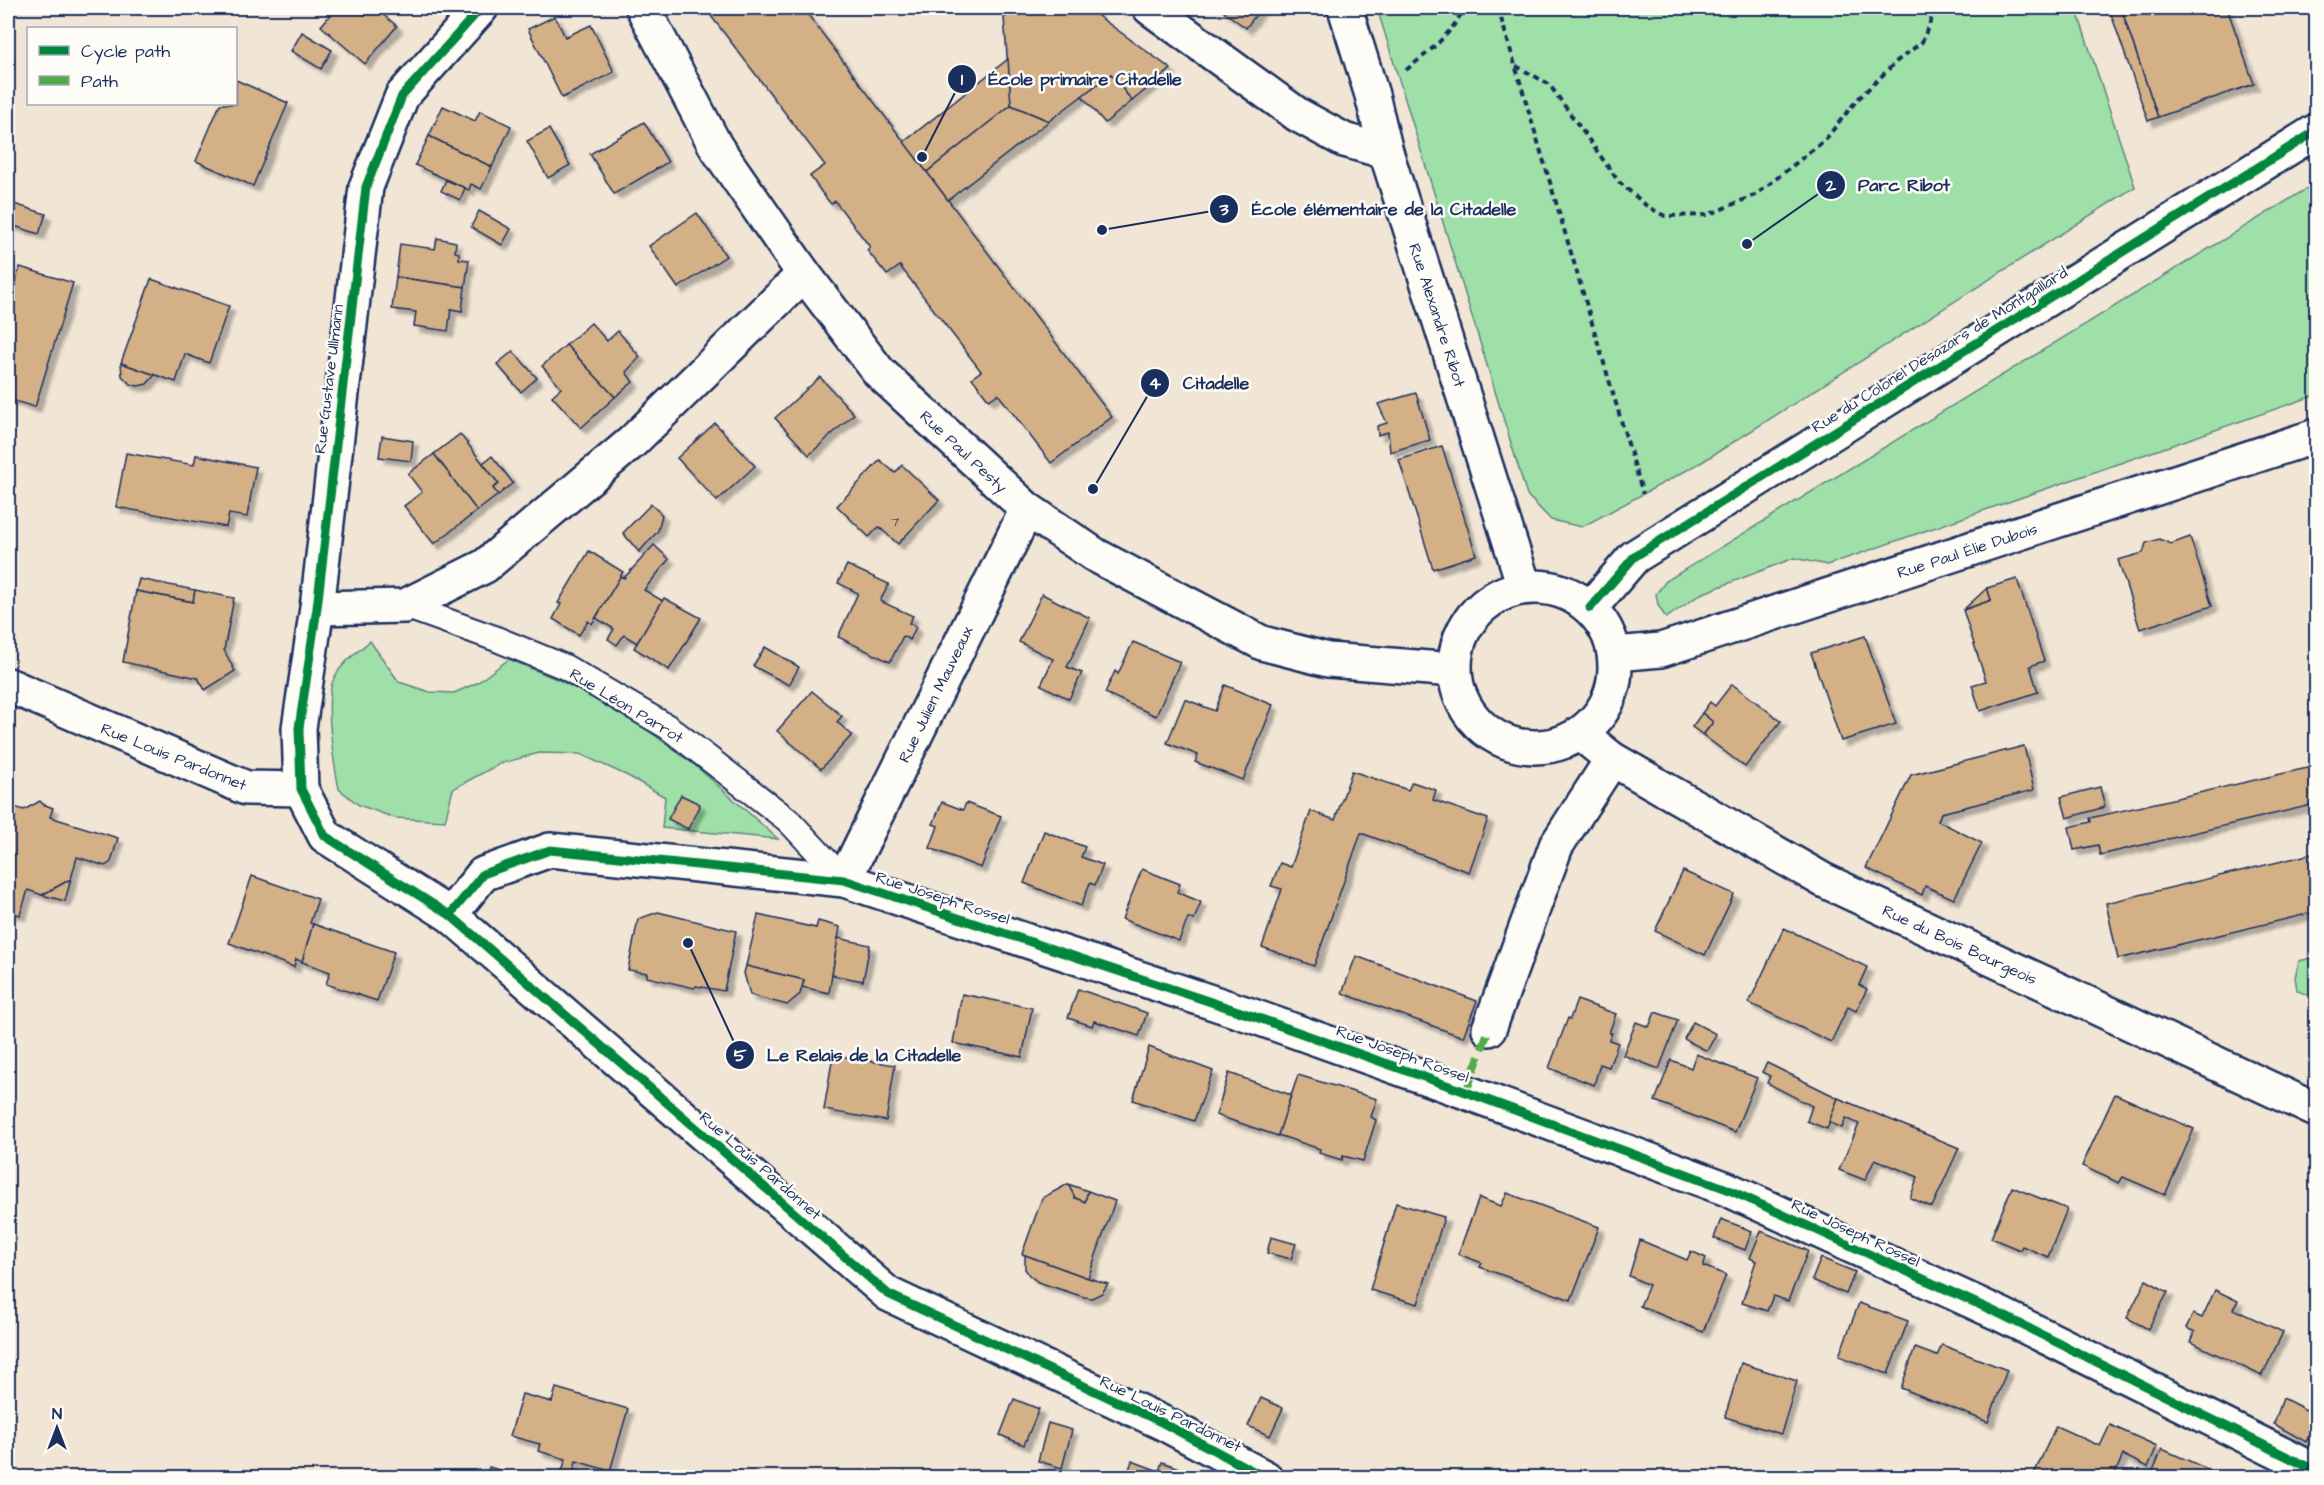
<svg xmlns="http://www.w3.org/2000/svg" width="2324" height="1485" font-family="'Architects Daughter',sans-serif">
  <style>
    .green { fill: #9fdfa8; stroke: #5d8783; stroke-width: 1.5 }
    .building { fill: #d4b086; stroke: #1b2f5e; stroke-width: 1.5; filter: url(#shadow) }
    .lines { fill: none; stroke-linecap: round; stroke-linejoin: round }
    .lane-casing { stroke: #1b2f5e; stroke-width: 28 }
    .street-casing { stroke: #1b2f5e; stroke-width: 38 }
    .path { stroke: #1b2f5e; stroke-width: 4; stroke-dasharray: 6 4.5; stroke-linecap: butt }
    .lane { stroke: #fdfcf7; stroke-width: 24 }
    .street { stroke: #fdfcf7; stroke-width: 33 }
    .quiet { stroke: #52ab49; stroke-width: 8; stroke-dasharray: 15 8; stroke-linecap: butt }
    .cycleway-casing { stroke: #fdfcf7; stroke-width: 13 }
    .cycleway { stroke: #00873e; stroke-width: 9 }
    .labels { text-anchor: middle; stroke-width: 5; stroke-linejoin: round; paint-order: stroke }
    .number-label { font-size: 14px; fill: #494f68 }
    .street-label { font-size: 16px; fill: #1b2f5e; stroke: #fdfcf7 }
    .leader { fill: none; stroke: #1b2f5e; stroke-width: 2 }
    .callout-dot { fill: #1b2f5e; stroke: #fdfcf7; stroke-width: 2 }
    .mark-label { font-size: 18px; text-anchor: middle; font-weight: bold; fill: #fff }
    .callout-label { font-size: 18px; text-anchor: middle; font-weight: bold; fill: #1b2f5e; stroke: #fdfcf7; stroke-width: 5; stroke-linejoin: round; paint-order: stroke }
  </style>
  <defs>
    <filter id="shadow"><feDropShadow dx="5.5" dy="5.5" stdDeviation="1.5" flood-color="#0004"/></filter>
  </defs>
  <rect width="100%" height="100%" fill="#f1e5d5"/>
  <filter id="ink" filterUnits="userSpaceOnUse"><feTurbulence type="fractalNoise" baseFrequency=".0167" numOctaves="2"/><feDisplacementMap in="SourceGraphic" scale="12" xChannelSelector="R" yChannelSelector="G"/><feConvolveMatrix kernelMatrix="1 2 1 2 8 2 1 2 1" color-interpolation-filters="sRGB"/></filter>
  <g filter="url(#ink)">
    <!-- green -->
    <g class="green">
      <polygon points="1377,8 2076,8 2135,187 1702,462 1582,527 1551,520 1527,495"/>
      <polygon points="2316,183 2316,395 1827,565 1794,558 1701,594 1666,618 1658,605 1656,594 1666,581"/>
      <path d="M370,641L399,682L430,692L454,693L477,683L509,659L561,681L626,714L697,767L778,839L662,828L665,797L628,776L580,754L539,753L499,764L453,789L445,821L395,818L359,805L339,789C334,764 323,701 334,678C342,663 358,651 370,641Z"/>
      <polygon points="2316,957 2316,1000 2297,990 2295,977 2299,961"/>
    </g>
    <!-- building -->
    <g class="building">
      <polygon points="336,8 375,8 397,26 365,64 321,26"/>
      <polygon points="705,8 803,8 1112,417 1051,463 998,394 989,400 972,378 981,371 900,266 887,275 867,250 870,247 835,201 831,204 822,193 810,176 825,165"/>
      <polygon points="1018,8 1087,8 1171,69 1132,101 1111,74 1049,121 1011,105 1004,18"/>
      <polygon points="1219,8 1261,8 1246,28"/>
      <polygon points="2109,8 2121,8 2158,117 2148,121"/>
      <polygon points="2121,8 2227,8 2254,84 2158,117"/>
      <polygon points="555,16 565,37 591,25 614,72 562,98 528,29"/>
      <polygon points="302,32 332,50 321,69 291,51"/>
      <polygon points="1008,59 1011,105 927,172 904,142"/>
      <polygon points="1111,74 1132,101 1105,123 1082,96"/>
      <polygon points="236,80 288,103 253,186 196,161 220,104 236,104"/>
      <polygon points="1011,105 1049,121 948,200 927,172"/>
      <polygon points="443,106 475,121 480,111 511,126 492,167 429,136"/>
      <polygon points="644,122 668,162 614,194 590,154"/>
      <polygon points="549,129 570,165 548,178 527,141"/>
      <polygon points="429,136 492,167 481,189 471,184 469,190 415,165"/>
      <polygon points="446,180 465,188 460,200 441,191"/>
      <polygon points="11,203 46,214 39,234 8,224 8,214"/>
      <polygon points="479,211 511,229 502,245 471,227"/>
      <polygon points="697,213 726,256 678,288 649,246"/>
      <polygon points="437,238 456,242 455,252 459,253 459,259 469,260 465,287 396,277 400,244 435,249"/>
      <polygon points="20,267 73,283 35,407 8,399 8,307"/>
      <polygon points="396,277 465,287 462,311 451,309 448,331 414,326 416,312 392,309"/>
      <polygon points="151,279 229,306 209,363 185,354 176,382 121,363"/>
      <polygon points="591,323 607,341 618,331 640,357 626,372 633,382 615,397 566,345"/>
      <polygon points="566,345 615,397 581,428 552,396 561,388 542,366"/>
      <polygon points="513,351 537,378 521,392 497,364"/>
      <polygon points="121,363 155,375 154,376 147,384 138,386 130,384 122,376"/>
      <polygon points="820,377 854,414 809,455 775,418"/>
      <polygon points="1416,393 1430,440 1390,452 1388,432 1378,435 1377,426 1387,423 1378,404"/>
      <polygon points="715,423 755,466 717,501 677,458"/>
      <polygon points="460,434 499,484 493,488 498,495 477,511 434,454"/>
      <polygon points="382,436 413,441 411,461 379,457"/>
      <polygon points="1442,446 1476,555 1433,569 1399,460"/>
      <polygon points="126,453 194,465 196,455 256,467 247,517 229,514 226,527 116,507"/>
      <polygon points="434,454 477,511 434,544 404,506 422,492 408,474"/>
      <polygon points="492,456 513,483 498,495 493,488 499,484 483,463"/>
      <polygon points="880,460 895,473 902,465 939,500 898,544 879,527 869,537 837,506"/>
      <polygon points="651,504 662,515 658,531 639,552 623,533"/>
      <polygon points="2190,537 2212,606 2140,629 2118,560 2143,553 2146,543 2159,539 2171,544"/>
      <polygon points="654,545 669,559 644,590 663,601 637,643 624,635 617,645 608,639 614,629 596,618 620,576 624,578"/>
      <polygon points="589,551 623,572 592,624 588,621 579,635 553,619 561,604 558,603"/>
      <polygon points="847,565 889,584 880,601 913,616 909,623 916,627 910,640 903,636 890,662 838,637 858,593 838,583"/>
      <polygon points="139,579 195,590 193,602 136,591"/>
      <polygon points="2017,579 2044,661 2030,666 2038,692 1980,711 1972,685 1986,681 1963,610 1991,600 1987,588"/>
      <polygon points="1987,588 1991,600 1963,610"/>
      <polygon points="195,590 234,598 224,650 235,671 205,690 198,678 123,662 136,591 193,602"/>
      <polygon points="1042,594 1090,618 1067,667 1082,673 1069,699 1041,685 1053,659 1019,642"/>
      <polygon points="664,598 701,618 669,670 634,648"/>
      <polygon points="1865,636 1896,724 1841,741 1811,653"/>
      <polygon points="1133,642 1180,662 1156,716 1105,693 1115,671 1118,674"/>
      <polygon points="765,647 799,667 789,685 753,666"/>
      <polygon points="1732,684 1781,721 1745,767 1703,735 1713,722 1702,713 1710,702 1715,706"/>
      <polygon points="1225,685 1273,705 1243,780 1195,762 1198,755 1167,743 1185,699 1215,711"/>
      <polygon points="812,691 842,716 837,722 852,735 821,769 777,731"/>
      <polygon points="1702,713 1713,722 1703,735 1692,727"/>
      <polygon points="2024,746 2034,790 1941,813 1938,821 1982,843 1954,899 1925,886 1922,895 1866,868 1911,775"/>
      <polygon points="2316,766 2316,804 2100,855 2098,845 2074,850 2069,827 2091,822 2090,818"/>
      <polygon points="1352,771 1408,790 1412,782 1436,790 1433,800 1488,819 1469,872 1361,833 1314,966 1262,947 1282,889 1271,886 1280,863 1291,867 1311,811 1335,820"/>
      <polygon points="2100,787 2105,807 2067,818 2061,797"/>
      <polygon points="681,795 700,804 688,829 668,819"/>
      <polygon points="40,801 43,804 53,808 50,817 118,838 111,862 105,866 77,857 71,879 42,895 28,890 20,915 8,911 8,805 24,810"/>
      <polygon points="942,802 963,810 966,803 1001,816 981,868 930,848 938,826 933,824"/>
      <polygon points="1044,831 1085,847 1081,857 1103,865 1095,885 1090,883 1081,906 1024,883"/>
      <polygon points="2316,853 2316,912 2118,959 2106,903"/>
      <polygon points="1142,869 1180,884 1177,892 1201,902 1194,920 1188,918 1179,941 1122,919"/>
      <polygon points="1683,871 1734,894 1705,955 1655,931"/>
      <polygon points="252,876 318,899 310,923 313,924 302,962 296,959 294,967 229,943"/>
      <polygon points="71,879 65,901 42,895"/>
      <polygon points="658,912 736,931 724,991 696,986 694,988 647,977 647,973 628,970 638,919"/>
      <polygon points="758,915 816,928 818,921 840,927 829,993 802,987 804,980 746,966"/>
      <polygon points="313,924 394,952 377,1001 326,984 330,972 302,962"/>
      <polygon points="1784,928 1867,967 1859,985 1867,989 1856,1011 1848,1007 1831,1042 1749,1003"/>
      <polygon points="838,938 870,945 863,981 832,975"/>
      <polygon points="1356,956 1477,1001 1463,1037 1342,993"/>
      <polygon points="746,966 804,980 800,994 787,1005 750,995 744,973"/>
      <polygon points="1078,989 1147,1013 1139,1036 1094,1021 1092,1026 1068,1018"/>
      <polygon points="962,994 1032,1008 1022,1057 953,1043"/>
      <polygon points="1577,1000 1616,1014 1609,1033 1612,1033 1609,1040 1618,1043 1609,1067 1600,1064 1594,1085 1549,1068 1568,1018 1570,1019"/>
      <polygon points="1655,1012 1678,1020 1659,1069 1623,1055 1636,1022 1649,1027"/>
      <polygon points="1693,1022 1716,1034 1707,1051 1684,1039"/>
      <polygon points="1149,1047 1213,1071 1194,1121 1133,1100"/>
      <polygon points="1696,1054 1757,1078 1735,1132 1655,1101 1671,1060 1691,1068"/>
      <polygon points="833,1055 895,1065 886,1121 824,1110"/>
      <polygon points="1767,1063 1838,1098 1827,1129 1807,1121 1812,1106 1767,1083 1770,1076 1762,1072"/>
      <polygon points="1229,1073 1291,1095 1278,1136 1216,1115"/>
      <polygon points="1298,1075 1377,1099 1371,1117 1376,1120 1363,1161 1343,1156 1342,1160 1319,1153 1320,1149 1278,1135"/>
      <polygon points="2115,1094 2194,1129 2165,1195 2123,1177 2119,1183 2082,1166"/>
      <polygon points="1838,1098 1959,1148 1932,1207 1910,1198 1918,1177 1875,1159 1865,1180 1839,1170 1859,1124 1846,1118 1842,1128 1829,1122"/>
      <polygon points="1068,1184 1088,1191 1085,1202 1075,1198"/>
      <polygon points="1068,1184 1075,1198 1085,1202 1088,1191 1115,1201 1088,1278 1022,1254 1042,1198"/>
      <polygon points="2012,1187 2067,1209 2048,1257 2022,1246 2020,1250 1991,1238"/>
      <polygon points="1507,1193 1599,1227 1571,1300 1480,1267 1482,1263 1458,1254 1479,1198 1501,1206"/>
      <polygon points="1396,1203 1444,1217 1418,1304 1370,1290"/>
      <polygon points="1721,1219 1752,1231 1745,1250 1714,1238"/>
      <polygon points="1761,1231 1808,1251 1788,1301 1773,1296 1767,1311 1742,1303 1756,1261 1750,1258"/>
      <polygon points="1271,1237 1296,1244 1291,1259 1267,1253"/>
      <polygon points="1640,1240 1687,1260 1691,1251 1706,1258 1703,1266 1726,1275 1703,1332 1640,1306 1649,1285 1629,1276"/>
      <polygon points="1025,1255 1088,1278 1108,1284 1102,1293 1092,1298 1084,1297 1038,1282 1029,1275 1025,1269"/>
      <polygon points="1821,1258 1855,1272 1846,1294 1812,1280"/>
      <polygon points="2146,1280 2168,1292 2148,1329 2127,1318"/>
      <polygon points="2215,1290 2238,1301 2233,1309 2283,1332 2262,1376 2191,1342 2195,1332 2186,1328 2193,1314 2202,1318"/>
      <polygon points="1859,1303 1908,1321 1888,1374 1839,1356"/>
      <polygon points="1942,1345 2007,1370 1988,1422 1901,1388 1915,1348 1937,1356"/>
      <polygon points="1741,1363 1797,1381 1781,1434 1725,1417"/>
      <polygon points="556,1388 628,1409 610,1471 576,1461 572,1478 560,1477 566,1459 538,1451 540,1444 510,1436 522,1394 552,1402"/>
      <polygon points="1261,1398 1283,1408 1270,1436 1248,1426"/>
      <polygon points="2283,1398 2316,1415 2316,1421 2306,1442 2274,1424"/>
      <polygon points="1014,1399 1039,1409 1024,1445 1000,1435"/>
      <polygon points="1048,1423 1072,1430 1062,1468 1038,1461"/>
      <polygon points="2110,1425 2157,1446 2148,1467 2123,1455 2113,1478 2042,1478 2034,1474 2056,1426 2100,1446"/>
      <polygon points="2162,1449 2219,1474 2217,1478 2150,1478"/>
      <polygon points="1132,1461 1159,1471 1162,1462 1182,1469 1179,1478 1126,1478"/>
      <polygon points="489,1467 526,1478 486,1478"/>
    </g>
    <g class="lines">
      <!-- lane casing -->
      <g class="lane-casing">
        <polyline id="lane" points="405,606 494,638 565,667 668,727 789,821 844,880"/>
      </g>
      <!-- street casing -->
      <g class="street-casing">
        <g id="street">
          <polyline points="481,8 402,96 366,187 317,608 299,728 301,789 325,836 450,915 888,1294 1163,1423 1266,1478"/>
          <polyline points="643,8 716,147 804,274 879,372 1027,509 1095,555 1262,643 1328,660 1454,670"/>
          <polyline points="1150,8 1298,115 1344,140 1386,152"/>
          <polyline points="1345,8 1372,95 1386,152 1524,586"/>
          <circle cx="1535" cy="667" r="80"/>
          <polyline points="317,608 405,606 485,566 632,442 804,274"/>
          <polyline points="1590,608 1634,557 2316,131"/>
          <polyline points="1615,654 1661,650 2316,436"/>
          <polyline points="8,685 246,788 301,789"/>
          <polyline points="1581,734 1612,759 1823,880 2316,1110"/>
          <polyline points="844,880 1027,509"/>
          <polyline points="450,915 483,874 550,850 844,880 1250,1015 1466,1092 1727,1189 2002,1315 2316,1471"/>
          <polyline points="1489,1029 1556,846 1612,759"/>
        </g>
      </g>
      <!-- path -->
      <g class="path">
        <polyline points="1498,8 1643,494"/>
        <polyline points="1516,66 1549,84 1619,182 1648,207 1665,216 1708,215 1757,194 1825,140 1856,101 1897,61 1922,42 1936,8"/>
        <path d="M1406,70C1429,52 1452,34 1464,8"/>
      </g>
      <!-- lane -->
      <use href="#lane" class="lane"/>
      <!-- street -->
      <use href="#street" class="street"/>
      <!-- quiet -->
      <polyline class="quiet" points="1466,1092 1489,1029"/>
      <!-- cycleway casing -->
      <g class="cycleway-casing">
        <g id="cycleway">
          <polyline points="481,8 402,96 366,187 317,608 299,728 301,789 325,836 450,915 888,1294 1163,1423 1266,1478"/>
          <polyline points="1590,608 1634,557 2316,131"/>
          <polyline points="450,915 483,874 550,850 844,880 1250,1015 1466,1092 1727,1189 2002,1315 2316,1471"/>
        </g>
      </g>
      <!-- cycleway -->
      <use href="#cycleway" class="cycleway"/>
    </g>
  </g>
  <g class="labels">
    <!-- number labels -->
    <g class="number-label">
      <text x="895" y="526">7</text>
    </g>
    <!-- street labels -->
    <g class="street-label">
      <text transform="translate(1438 315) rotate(72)" y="6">Rue Alexandre Ribot</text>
      <text transform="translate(1939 349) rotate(-32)" y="6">Rue du Colonel Desazars de Montgaillard</text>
      <text transform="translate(328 379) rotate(-83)" y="6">Rue Gustave Ullmann</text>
      <text transform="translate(964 451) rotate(43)" y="6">Rue Paul Pesty</text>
      <text transform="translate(1967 550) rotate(-18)" y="6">Rue Paul Élie Dubois</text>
      <text transform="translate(935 694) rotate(-64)" y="6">Rue Julien Mauveaux</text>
      <text transform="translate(627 705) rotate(31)" y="6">Rue Léon Parrot</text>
      <text transform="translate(174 756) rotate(22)" y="6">Rue Louis Pardonnet</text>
      <text transform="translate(943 897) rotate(18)" y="6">Rue Joseph Rossel</text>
      <text transform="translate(1960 944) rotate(25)" y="6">Rue du Bois Bourgeois</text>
      <text transform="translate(1403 1053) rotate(20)" y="6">Rue Joseph Rossel</text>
      <text transform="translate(761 1165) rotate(41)" y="6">Rue Louis Pardonnet</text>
      <text transform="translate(1856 1232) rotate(25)" y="6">Rue Joseph Rossel</text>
      <text transform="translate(1171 1413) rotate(26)" y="6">Rue Louis Pardonnet</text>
    </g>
  </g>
  <!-- callouts -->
  <path class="leader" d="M922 157L962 79M1747 244L1831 185M1102 230L1224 209M1093 489L1155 383M688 943L740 1055"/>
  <g class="callout-dot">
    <circle cx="922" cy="157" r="6"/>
    <circle cx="1747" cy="244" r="6"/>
    <circle cx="1102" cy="230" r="6"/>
    <circle cx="1093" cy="489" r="6"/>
    <circle cx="688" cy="943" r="6"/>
    <circle cx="962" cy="79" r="15"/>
    <circle cx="1831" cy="185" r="15"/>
    <circle cx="1224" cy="209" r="15"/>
    <circle cx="1155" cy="383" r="15"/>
    <circle cx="740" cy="1055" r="15"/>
  </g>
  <g class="mark-label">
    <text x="962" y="85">1</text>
    <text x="1831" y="191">2</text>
    <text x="1224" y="215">3</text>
    <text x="1155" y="389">4</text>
    <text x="740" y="1061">5</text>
  </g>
  <g class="callout-label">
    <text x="1085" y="85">École primaire Citadelle</text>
    <text x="1904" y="191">Parc Ribot</text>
    <text x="1384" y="215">École élémentaire de la Citadelle</text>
    <text x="1216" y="389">Citadelle</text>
    <text x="864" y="1061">Le Relais de la Citadelle</text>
  </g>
  <!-- margin -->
  <rect width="2324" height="1485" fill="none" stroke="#fdfcf7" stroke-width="30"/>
  <rect x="15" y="15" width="2294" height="1455" fill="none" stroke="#1b2f5e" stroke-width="2" filter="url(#ink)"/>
  <!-- legend -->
  <rect x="27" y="27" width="210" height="78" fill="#fdfcf7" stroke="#a3aaba" stroke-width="1.5"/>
  <rect x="39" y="46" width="30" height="9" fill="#00873e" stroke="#a3aaba" stroke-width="1.5"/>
  <text x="81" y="57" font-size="18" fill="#1b2f5e">Cycle path</text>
  <rect x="39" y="76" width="30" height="9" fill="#52ab49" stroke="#a3aaba" stroke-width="1.5"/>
  <text x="81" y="87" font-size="18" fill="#1b2f5e">Path</text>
  <!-- north arrow -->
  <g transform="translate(57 1428)" stroke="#fdfcf7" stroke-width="4.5" paint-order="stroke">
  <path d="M0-4.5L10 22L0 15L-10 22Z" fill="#1b2f5e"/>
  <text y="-9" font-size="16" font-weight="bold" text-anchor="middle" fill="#1b2f5e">N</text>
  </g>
</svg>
